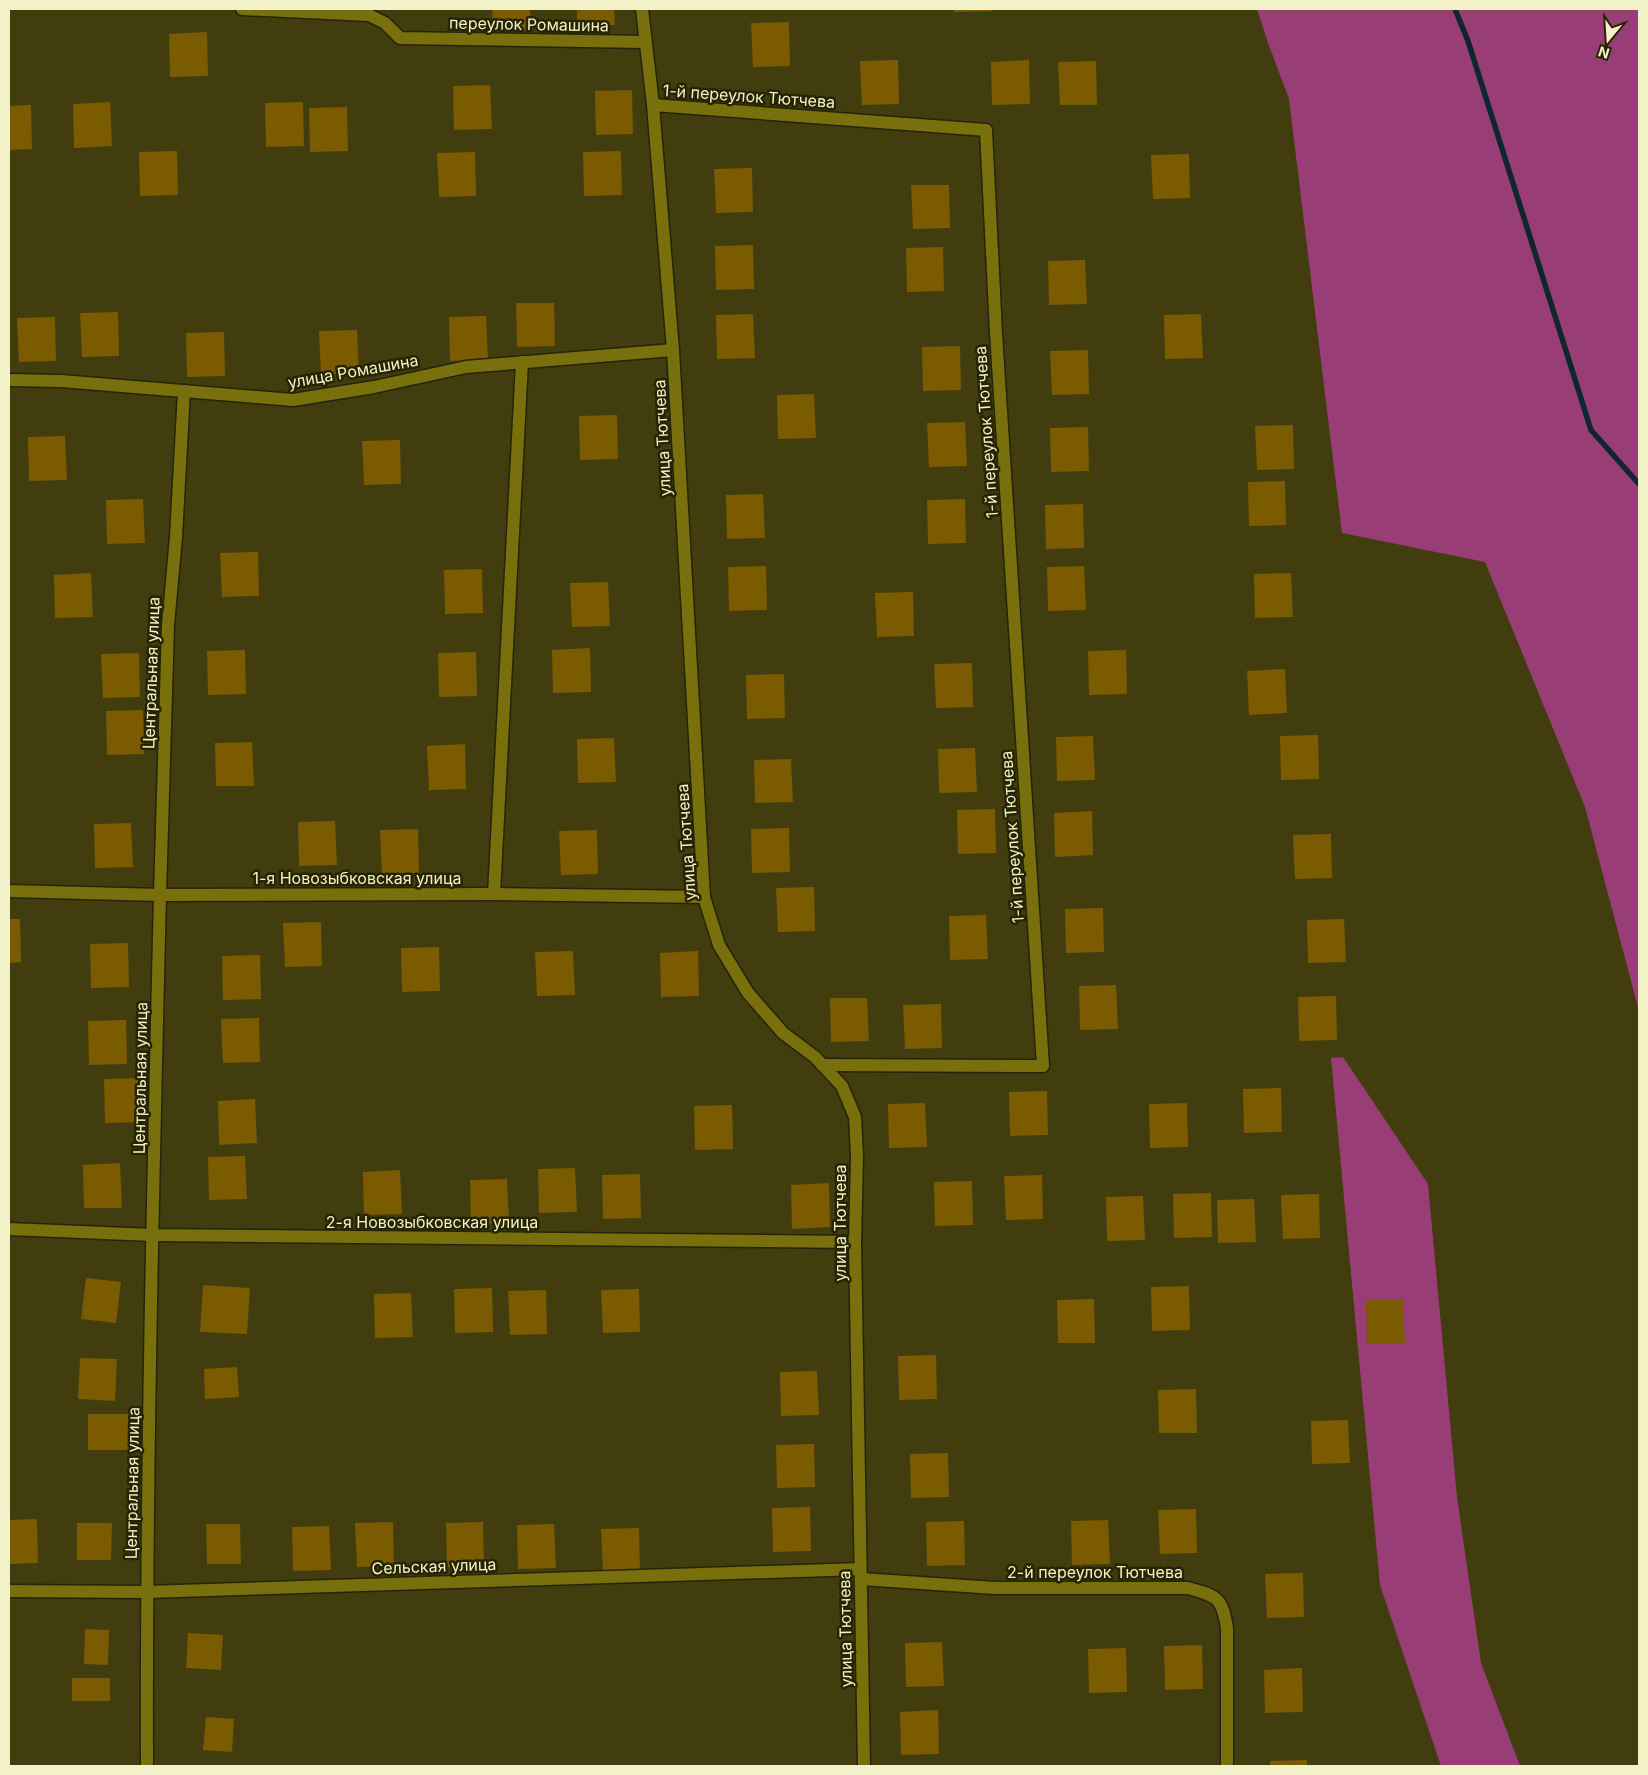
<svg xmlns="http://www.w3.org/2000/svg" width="1648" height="1775" font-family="Inter,sans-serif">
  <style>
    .green { fill: #993d76 }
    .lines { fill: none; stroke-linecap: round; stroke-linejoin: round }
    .stream { stroke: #0f262f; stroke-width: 5.5 }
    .building { fill: #7a5b00 }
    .minor-casing { stroke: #262408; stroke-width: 15 }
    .tertiary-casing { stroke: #262408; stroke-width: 15 }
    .minor { stroke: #77700d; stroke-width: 12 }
    .tertiary { stroke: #77700d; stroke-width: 12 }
    .labels { text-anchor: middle; stroke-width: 5; stroke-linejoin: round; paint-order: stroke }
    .street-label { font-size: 16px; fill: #f3f1c7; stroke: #272400 }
  </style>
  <rect width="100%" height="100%" fill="#413d0e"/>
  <!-- green -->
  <g class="green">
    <polygon points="1257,9 1639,9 1639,1011 1585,807 1485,562 1342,533 1289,99 1268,43"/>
    <polygon points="1343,1057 1428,1184 1457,1497 1481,1663 1520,1766 1441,1766 1380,1585 1331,1058"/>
  </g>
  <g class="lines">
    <!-- stream -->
    <polyline class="stream" points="1455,9 1468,41 1591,430 1639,484"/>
  </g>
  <!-- building -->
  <g class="building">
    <polygon points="492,9 530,9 530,30 493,31"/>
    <polygon points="577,9 614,9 615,25 577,26"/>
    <polygon points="954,9 992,9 992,11 954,12"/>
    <polygon points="789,22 790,66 753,67 751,23"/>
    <polygon points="207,32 208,76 170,77 169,34"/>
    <polygon points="898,60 899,104 862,105 860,61"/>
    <polygon points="1029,60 1030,104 992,105 991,62"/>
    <polygon points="1096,61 1097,105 1060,105 1058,62"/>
    <polygon points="490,85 492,129 454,130 453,86"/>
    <polygon points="632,90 633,134 596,135 595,91"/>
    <polygon points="110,102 112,146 74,148 73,104"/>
    <polygon points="303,102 304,146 266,147 265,103"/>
    <polygon points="31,105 32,149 9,150 9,106"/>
    <polygon points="347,107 348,151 310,152 309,108"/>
    <polygon points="177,151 178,195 140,196 139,152"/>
    <polygon points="621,151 622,195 584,196 583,152"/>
    <polygon points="475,152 476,196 439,197 437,153"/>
    <polygon points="1189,154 1190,198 1153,199 1151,155"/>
    <polygon points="752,168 753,212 716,213 714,169"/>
    <polygon points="911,185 949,185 950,228 913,229"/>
    <polygon points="753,245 754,289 716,290 715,246"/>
    <polygon points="943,247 944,291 907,292 906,248"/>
    <polygon points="1085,260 1087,304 1049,305 1048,261"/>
    <polygon points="516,303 554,303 555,346 517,347"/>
    <polygon points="118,312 119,356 82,357 80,313"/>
    <polygon points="753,314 755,358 717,359 716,315"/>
    <polygon points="1201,314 1203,358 1165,359 1164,315"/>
    <polygon points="486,316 488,360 450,361 449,317"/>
    <polygon points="55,317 56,361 19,362 17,318"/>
    <polygon points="357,330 359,373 321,375 319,331"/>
    <polygon points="224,332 225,376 187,377 186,333"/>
    <polygon points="960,346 961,390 923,391 922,347"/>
    <polygon points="1088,350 1089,394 1052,395 1050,351"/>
    <polygon points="814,394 816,438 778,439 777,395"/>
    <polygon points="617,415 618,459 580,460 579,416"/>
    <polygon points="965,422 967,466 929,467 927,423"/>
    <polygon points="1293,425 1294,469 1257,470 1255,426"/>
    <polygon points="1088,427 1089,471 1051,472 1050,428"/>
    <polygon points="65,436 67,480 29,481 28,437"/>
    <polygon points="400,440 401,484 364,485 362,441"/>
    <polygon points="1285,481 1286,525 1249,526 1248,482"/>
    <polygon points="763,494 765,538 727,539 726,495"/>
    <polygon points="143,499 145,543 107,544 106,500"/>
    <polygon points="965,499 966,543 928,544 927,500"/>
    <polygon points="1083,504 1084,548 1046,549 1045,505"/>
    <polygon points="258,552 259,596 222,597 220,553"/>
    <polygon points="766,566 767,610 729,611 728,567"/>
    <polygon points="1084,566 1086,610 1048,611 1047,567"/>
    <polygon points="482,569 483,613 445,614 444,570"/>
    <polygon points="91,573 93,617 55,618 54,575"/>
    <polygon points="1291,573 1293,617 1255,618 1254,574"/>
    <polygon points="608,582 610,626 572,627 570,583"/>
    <polygon points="913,592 914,636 877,637 875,593"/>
    <polygon points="590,648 591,692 553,693 552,650"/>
    <polygon points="245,650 246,694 208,695 207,651"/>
    <polygon points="1126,650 1127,694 1089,695 1088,651"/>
    <polygon points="476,652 477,696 439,697 438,653"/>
    <polygon points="139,653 140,697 103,698 101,654"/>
    <polygon points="972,663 973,707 936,708 934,664"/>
    <polygon points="1285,669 1287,713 1249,715 1247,671"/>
    <polygon points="784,674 785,718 747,719 746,675"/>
    <polygon points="143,710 144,754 107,755 106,711"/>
    <polygon points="1318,735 1319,779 1281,780 1280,736"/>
    <polygon points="1093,736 1095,780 1057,781 1056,737"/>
    <polygon points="614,738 616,782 578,783 577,739"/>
    <polygon points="252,742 254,786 216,786 215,743"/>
    <polygon points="465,744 466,789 429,790 427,746"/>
    <polygon points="975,748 977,792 939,793 938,749"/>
    <polygon points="791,759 793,802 755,803 754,760"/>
    <polygon points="995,809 996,853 958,854 957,810"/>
    <polygon points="1092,811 1093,855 1055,857 1054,813"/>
    <polygon points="335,821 337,865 299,866 298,822"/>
    <polygon points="131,823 133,867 95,868 94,824"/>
    <polygon points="789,828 790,872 752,873 751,829"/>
    <polygon points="418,829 419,873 382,874 380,830"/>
    <polygon points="597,830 598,874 561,875 559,831"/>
    <polygon points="1331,834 1332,878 1295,879 1293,835"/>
    <polygon points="814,887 815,931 778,932 776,888"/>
    <polygon points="1103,908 1104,952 1066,953 1065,909"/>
    <polygon points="986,915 988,959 950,960 949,916"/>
    <polygon points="9,919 20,919 21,962 9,963"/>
    <polygon points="1344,919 1346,962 1308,963 1307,920"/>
    <polygon points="321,922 322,966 285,967 283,923"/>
    <polygon points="128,943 129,987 91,988 90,944"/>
    <polygon points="439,947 440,991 402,992 401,948"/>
    <polygon points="573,951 575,995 537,996 535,952"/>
    <polygon points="698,951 699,996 661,997 660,953"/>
    <polygon points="260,955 261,999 223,1000 222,956"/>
    <polygon points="1116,985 1118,1029 1080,1030 1079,986"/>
    <polygon points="1336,996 1337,1040 1299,1041 1298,997"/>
    <polygon points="830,998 867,998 869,1041 831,1042"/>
    <polygon points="941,1004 942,1048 905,1049 903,1005"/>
    <polygon points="259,1018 260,1062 223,1063 221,1019"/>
    <polygon points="126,1020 127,1064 89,1065 88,1021"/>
    <polygon points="142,1078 143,1122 105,1123 104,1079"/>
    <polygon points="1281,1088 1282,1132 1244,1133 1243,1089"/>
    <polygon points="1047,1091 1048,1135 1010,1136 1009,1092"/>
    <polygon points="255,1099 257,1143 219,1145 218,1101"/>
    <polygon points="925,1103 927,1147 889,1148 888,1104"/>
    <polygon points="1187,1103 1188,1147 1150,1148 1149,1104"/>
    <polygon points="732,1105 733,1149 695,1150 694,1106"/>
    <polygon points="245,1156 247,1199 209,1200 208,1157"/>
    <polygon points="120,1163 122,1208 84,1208 83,1165"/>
    <polygon points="575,1168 577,1212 539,1213 538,1169"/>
    <polygon points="400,1170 402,1214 364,1215 363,1172"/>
    <polygon points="640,1174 641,1218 603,1219 602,1175"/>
    <polygon points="1042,1175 1043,1219 1006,1220 1004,1176"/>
    <polygon points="507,1179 509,1223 471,1224 470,1180"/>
    <polygon points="972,1181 973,1225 935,1226 934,1182"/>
    <polygon points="829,1183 830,1227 792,1229 791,1185"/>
    <polygon points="1211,1193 1212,1237 1174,1238 1173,1194"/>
    <polygon points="1319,1194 1320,1238 1283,1239 1281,1195"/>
    <polygon points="1143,1196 1145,1240 1107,1241 1106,1197"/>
    <polygon points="1254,1199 1256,1242 1218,1243 1217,1200"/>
    <polygon points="86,1278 121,1282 116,1323 81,1319"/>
    <polygon points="203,1285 250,1288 247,1334 200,1332"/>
    <polygon points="1189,1286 1190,1330 1152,1331 1151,1287"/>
    <polygon points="492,1288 493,1332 455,1333 454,1289"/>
    <polygon points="639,1289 640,1332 603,1333 601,1290"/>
    <polygon points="546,1290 547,1334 510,1335 508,1291"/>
    <polygon points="411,1293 413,1337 375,1338 374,1294"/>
    <polygon points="1094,1299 1095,1343 1058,1343 1057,1300"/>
    <polygon points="1403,1299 1405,1343 1367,1344 1366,1300"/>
    <polygon points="936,1355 937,1399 899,1400 898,1356"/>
    <polygon points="80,1358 117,1359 115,1401 78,1399"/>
    <polygon points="237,1367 239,1397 205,1399 204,1369"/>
    <polygon points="817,1371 819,1415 781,1416 780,1372"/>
    <polygon points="1196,1389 1197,1433 1159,1433 1158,1390"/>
    <rect x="88" y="1414" width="46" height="36"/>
    <polygon points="1348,1420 1350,1463 1312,1464 1311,1421"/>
    <polygon points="814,1444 815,1487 777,1488 776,1445"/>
    <polygon points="948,1453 949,1497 911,1498 910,1454"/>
    <polygon points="810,1507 811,1551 773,1552 772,1508"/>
    <polygon points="1196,1509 1197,1553 1160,1554 1158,1510"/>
    <polygon points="37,1519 38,1563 9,1564 9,1520"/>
    <polygon points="1108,1520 1110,1564 1072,1565 1071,1521"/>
    <polygon points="964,1521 965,1565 927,1566 926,1522"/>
    <polygon points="393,1522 394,1566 357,1567 355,1523"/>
    <polygon points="483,1522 484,1566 447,1567 446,1523"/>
    <polygon points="77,1523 112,1523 111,1560 77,1560"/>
    <polygon points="206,1524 240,1524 241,1564 207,1564"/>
    <polygon points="554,1524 556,1568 518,1569 517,1525"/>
    <polygon points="329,1526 331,1570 293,1571 292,1527"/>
    <polygon points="639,1528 640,1572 603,1573 601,1529"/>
    <polygon points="1303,1573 1304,1617 1267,1618 1265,1574"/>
    <polygon points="85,1629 109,1630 108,1665 84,1664"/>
    <polygon points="188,1633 223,1635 221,1670 186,1668"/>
    <polygon points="942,1642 944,1686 906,1687 905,1643"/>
    <polygon points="1202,1645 1203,1689 1165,1690 1164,1646"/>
    <polygon points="1126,1648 1127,1692 1089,1693 1088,1649"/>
    <polygon points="1302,1668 1303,1712 1265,1713 1264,1670"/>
    <rect x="72" y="1678" width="38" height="23"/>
    <polygon points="938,1710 939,1754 901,1755 900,1712"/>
    <polygon points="206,1717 234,1719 232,1752 203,1750"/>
    <polygon points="1307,1760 1307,1766 1270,1766 1270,1761"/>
  </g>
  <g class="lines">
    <!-- minor casing -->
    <g class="minor-casing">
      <g id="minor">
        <polyline points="242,9 369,15 385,23 400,38 645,42"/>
        <polyline points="642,9 653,105 673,350 704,897 719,945 748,993 783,1033 815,1057 842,1086 855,1117 857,1156 855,1242 864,1766"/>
        <polyline points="653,105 986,130 996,333 1043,1066 822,1065"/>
        <polyline points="9,380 61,381 293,400 374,387 466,367 673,350"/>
        <polyline points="184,391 176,537 168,625 160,895 494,894 704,897"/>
        <polyline points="494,894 522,362"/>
        <polyline points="9,1229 152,1235 855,1242"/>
        <path d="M861,1579L995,1588H1188C1218,1596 1222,1598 1227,1628V1766"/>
        <polyline points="9,1591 146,1592 860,1569"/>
      </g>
    </g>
    <!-- tertiary casing -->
    <g class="tertiary-casing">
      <path id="tertiary" d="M9,891L160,895C153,1185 146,1476 147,1766"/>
    </g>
    <!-- minor -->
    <use href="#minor" class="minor"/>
    <!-- tertiary -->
    <use href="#tertiary" class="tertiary"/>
  </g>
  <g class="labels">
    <!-- street labels -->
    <g class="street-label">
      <text transform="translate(529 24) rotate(1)" y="6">переулок Ромашина</text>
      <text transform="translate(749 96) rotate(4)" y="6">1-й переулок Тютчева</text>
      <text transform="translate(353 371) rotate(-10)" y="6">улица Ромашина</text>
      <text transform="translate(986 432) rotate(-94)" y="6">1-й переулок Тютчева</text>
      <text transform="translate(662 438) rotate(-93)" y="6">улица Тютчева</text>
      <text transform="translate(151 673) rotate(-88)" y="6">Центральная улица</text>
      <text transform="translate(1012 837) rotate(-94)" y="6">1-й переулок Тютчева</text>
      <text transform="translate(686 842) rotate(-94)" y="6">улица Тютчева</text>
      <text x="357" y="884">1-я Новозыбковская улица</text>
      <text transform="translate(140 1078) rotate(-89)" y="6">Центральная улица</text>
      <text x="432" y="1228">2-я Новозыбковская улица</text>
      <text transform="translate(840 1223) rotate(-90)" y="6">улица Тютчева</text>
      <text transform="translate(132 1483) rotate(-89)" y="6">Центральная улица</text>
      <text transform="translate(434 1566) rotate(-2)" y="6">Сельская улица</text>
      <text x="1095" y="1578">2-й переулок Тютчева</text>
      <text transform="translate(845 1629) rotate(-91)" y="6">улица Тютчева</text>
    </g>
  </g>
  <!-- border -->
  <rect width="1648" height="1775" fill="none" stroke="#f3f1c7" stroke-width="20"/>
  <!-- north arrow -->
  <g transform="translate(1608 40) rotate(198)" stroke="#272400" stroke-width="4" paint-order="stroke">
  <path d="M0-4L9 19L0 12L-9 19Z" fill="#f3f1c7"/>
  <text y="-8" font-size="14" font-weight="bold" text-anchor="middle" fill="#f3f1c7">N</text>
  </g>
</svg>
